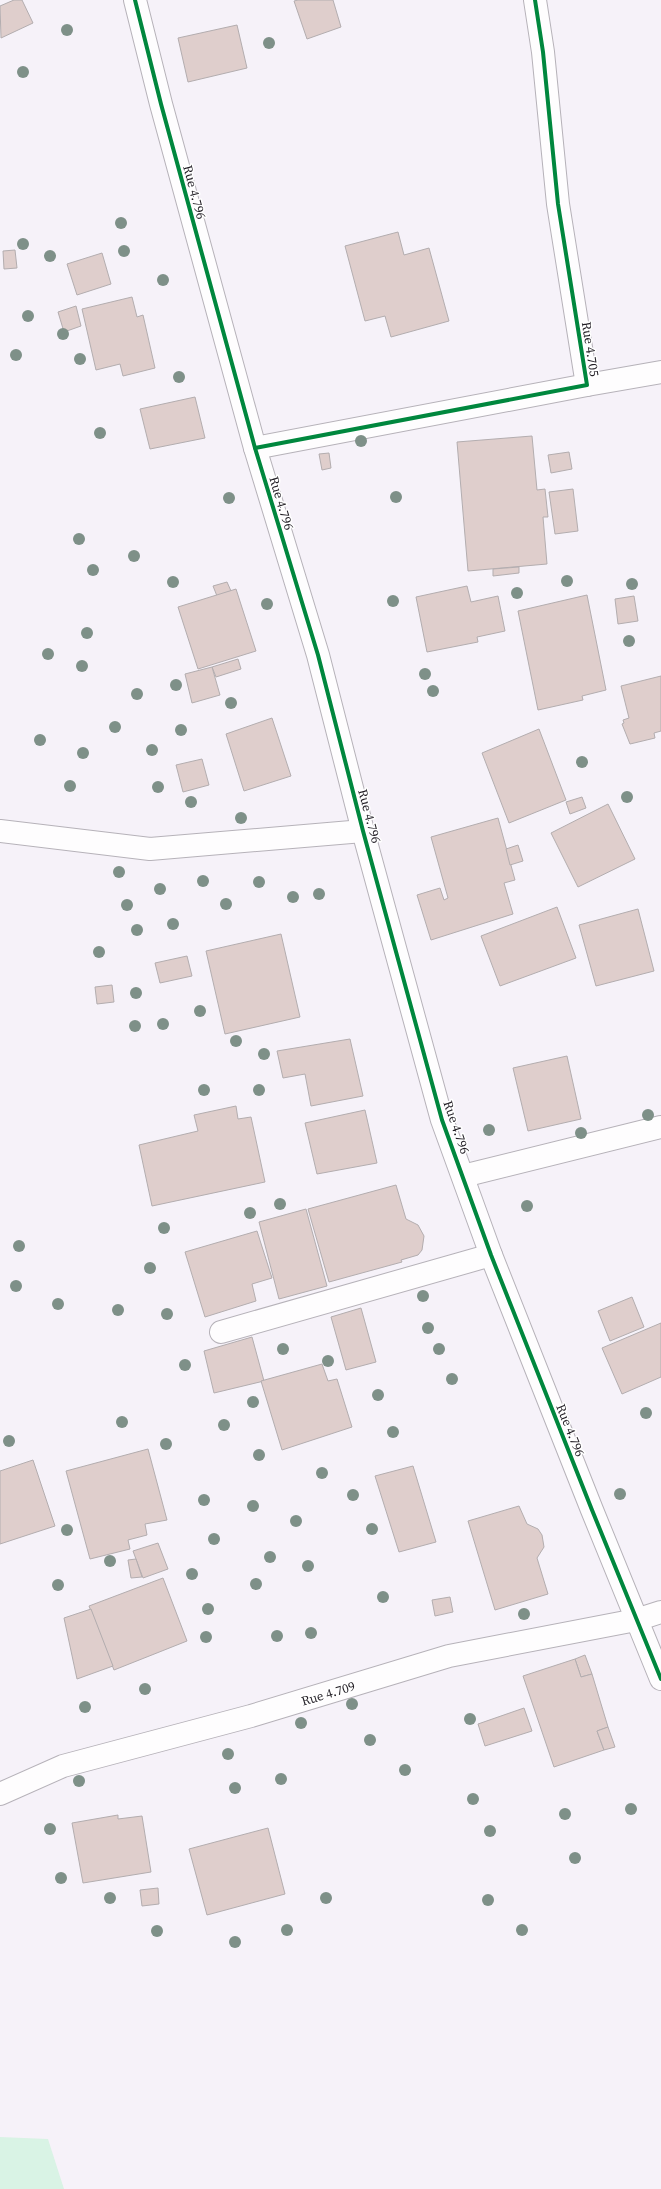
<svg xmlns="http://www.w3.org/2000/svg" width="661" height="2189" font-family="'Source Serif 4',serif">
  <style>
    .green { fill: #d9f3e5 }
    .building { fill: #dfcecc; stroke: #b3adaf }
    .lines { fill: none; stroke-linecap: round; stroke-linejoin: round }
    .minor-casing { stroke: #b6b2b9; stroke-width: 24 }
    .minor { stroke: #fefdfe; stroke-width: 22 }
    .cycleway-casing { stroke: #fff; stroke-width: 6 }
    .cycleway { stroke: #00873e; stroke-width: 4 }
    .tree { fill: #7e9088 }
    .labels { text-anchor: middle; stroke-width: 3; stroke-linejoin: round; paint-order: stroke }
    .street-label { font-size: 13px; fill: #221e25; stroke: #fff }
  </style>
  <rect width="100%" height="100%" fill="#f6f2f9"/>
  <!-- green -->
  <polygon class="green" points="0,2137 48,2139 64,2189 0,2189"/>
  <!-- building -->
  <g class="building">
    <polygon points="14,0 22,0 33,23 1,38 0,6"/>
    <polygon points="298,0 333,0 341,27 307,39 294,1"/>
    <polygon points="237,25 247,68 188,82 178,38"/>
    <polygon points="398,232 404,255 429,248 449,321 391,337 385,316 365,321 345,246"/>
    <polygon points="15,250 17,268 4,269 3,251"/>
    <polygon points="102,253 111,284 77,295 67,264"/>
    <polygon points="132,297 137,317 143,315 155,368 123,376 120,364 96,370 82,309"/>
    <polygon points="76,306 81,326 64,332 58,312"/>
    <polygon points="195,397 205,438 150,449 140,409"/>
    <polygon points="532,436 537,490 545,489 548,517 543,517 547,564 468,571 457,442"/>
    <polygon points="569,452 572,469 551,473 548,455"/>
    <polygon points="329,453 331,468 322,470 319,454"/>
    <polygon points="573,489 578,531 555,534 549,492"/>
    <polygon points="519,567 519,573 493,576 493,569"/>
    <polygon points="227,582 231,591 217,596 213,586"/>
    <polygon points="467,586 471,602 498,596 505,631 477,637 478,642 427,652 416,597"/>
    <polygon points="236,589 256,651 198,669 178,607"/>
    <polygon points="587,595 606,690 582,696 583,700 538,710 518,611"/>
    <polygon points="634,596 638,621 618,624 615,599"/>
    <polygon points="238,659 241,669 216,677 212,667"/>
    <polygon points="212,667 220,695 192,703 185,674"/>
    <polygon points="661,676 661,731 654,733 655,738 630,744 622,724 624,723 623,720 629,718 621,686"/>
    <polygon points="272,718 291,776 244,791 226,734"/>
    <polygon points="539,729 566,800 509,823 482,753"/>
    <polygon points="202,759 209,785 183,792 176,765"/>
    <polygon points="582,797 586,808 570,814 566,802"/>
    <polygon points="608,804 635,859 578,887 551,833"/>
    <polygon points="498,818 515,880 504,883 513,914 431,940 417,895 440,888 444,900 448,898 431,837"/>
    <polygon points="518,845 523,861 510,865 506,849"/>
    <polygon points="557,907 576,958 500,986 481,936"/>
    <polygon points="638,909 654,971 596,986 579,925"/>
    <polygon points="281,934 300,1017 225,1034 206,951"/>
    <polygon points="187,956 192,976 160,983 155,963"/>
    <polygon points="112,985 114,1002 97,1004 95,987"/>
    <polygon points="350,1039 363,1096 311,1106 305,1074 283,1078 277,1051"/>
    <polygon points="567,1056 581,1119 528,1131 513,1068"/>
    <polygon points="236,1106 238,1119 251,1117 265,1182 152,1206 139,1145 198,1131 194,1115"/>
    <polygon points="365,1110 377,1163 317,1174 305,1123"/>
    <polygon points="396,1185 406,1219 418,1225 424,1236 422,1250 418,1255 401,1260 402,1262 329,1282 308,1209"/>
    <polygon points="306,1209 327,1286 279,1299 259,1222"/>
    <polygon points="257,1231 272,1278 252,1284 256,1301 205,1317 185,1252"/>
    <polygon points="632,1297 644,1327 610,1341 598,1311"/>
    <polygon points="361,1308 376,1362 346,1370 331,1317"/>
    <polygon points="661,1323 661,1377 622,1394 602,1348"/>
    <polygon points="252,1337 264,1381 214,1393 204,1351"/>
    <polygon points="322,1364 328,1381 337,1379 352,1427 282,1450 261,1381"/>
    <polygon points="148,1449 167,1520 145,1524 147,1535 128,1540 130,1549 90,1559 66,1471"/>
    <polygon points="33,1460 55,1526 0,1544 0,1471"/>
    <polygon points="413,1466 436,1542 399,1552 375,1476"/>
    <polygon points="519,1506 527,1524 538,1529 542,1535 544,1547 537,1558 548,1594 495,1610 468,1521"/>
    <polygon points="158,1543 168,1569 143,1578 133,1551"/>
    <polygon points="136,1559 142,1577 131,1578 128,1560"/>
    <polygon points="163,1578 187,1641 114,1670 89,1606"/>
    <polygon points="450,1597 453,1612 435,1616 432,1600"/>
    <polygon points="91,1609 113,1666 77,1679 64,1618"/>
    <polygon points="585,1655 592,1674 581,1677 575,1659"/>
    <polygon points="575,1659 581,1677 592,1674 608,1727 597,1731 604,1750 554,1767 523,1676"/>
    <polygon points="524,1708 532,1731 485,1746 478,1724"/>
    <polygon points="608,1727 615,1747 604,1750 597,1731"/>
    <polygon points="118,1815 118,1819 142,1816 151,1872 83,1883 72,1823"/>
    <polygon points="268,1828 285,1894 207,1915 189,1849"/>
    <polygon points="158,1888 159,1904 142,1906 140,1890"/>
  </g>
  <g class="lines">
    <!-- minor casing -->
    <g class="minor-casing">
      <g id="minor">
        <polyline points="135,0 161,104 255,448 318,655 363,831 442,1120 491,1255 592,1510 661,1679"/>
        <polyline points="587,385 661,372"/>
        <polyline points="255,448 587,385 558,204 543,52 535,0"/>
        <polyline points="0,831 150,849 363,831"/>
        <polyline points="463,1176 661,1127"/>
        <polyline points="221,1332 491,1255"/>
        <polyline points="0,1794 63,1766 251,1716 449,1656 636,1620 661,1612"/>
      </g>
    </g>
    <!-- minor -->
    <use href="#minor" class="minor"/>
    <!-- cycleway casing -->
    <g class="cycleway-casing">
      <g id="cycleway">
        <polyline points="135,0 161,104 255,448 318,655 363,831 442,1120 491,1255 592,1510 661,1679"/>
        <polyline points="255,448 587,385 558,204 543,52 535,0"/>
      </g>
    </g>
    <!-- cycleway -->
    <use href="#cycleway" class="cycleway"/>
  </g>
  <!-- trees -->
  <g class="tree">
    <circle cx="67" cy="30" r="6"/>
    <circle cx="269" cy="43" r="6"/>
    <circle cx="23" cy="72" r="6"/>
    <circle cx="121" cy="223" r="6"/>
    <circle cx="23" cy="244" r="6"/>
    <circle cx="124" cy="251" r="6"/>
    <circle cx="50" cy="256" r="6"/>
    <circle cx="163" cy="280" r="6"/>
    <circle cx="28" cy="316" r="6"/>
    <circle cx="63" cy="334" r="6"/>
    <circle cx="16" cy="355" r="6"/>
    <circle cx="80" cy="359" r="6"/>
    <circle cx="179" cy="377" r="6"/>
    <circle cx="100" cy="433" r="6"/>
    <circle cx="361" cy="441" r="6"/>
    <circle cx="396" cy="497" r="6"/>
    <circle cx="229" cy="498" r="6"/>
    <circle cx="79" cy="539" r="6"/>
    <circle cx="134" cy="556" r="6"/>
    <circle cx="93" cy="570" r="6"/>
    <circle cx="567" cy="581" r="6"/>
    <circle cx="173" cy="582" r="6"/>
    <circle cx="632" cy="584" r="6"/>
    <circle cx="517" cy="593" r="6"/>
    <circle cx="393" cy="601" r="6"/>
    <circle cx="267" cy="604" r="6"/>
    <circle cx="87" cy="633" r="6"/>
    <circle cx="629" cy="641" r="6"/>
    <circle cx="48" cy="654" r="6"/>
    <circle cx="82" cy="666" r="6"/>
    <circle cx="425" cy="674" r="6"/>
    <circle cx="176" cy="685" r="6"/>
    <circle cx="433" cy="691" r="6"/>
    <circle cx="137" cy="694" r="6"/>
    <circle cx="231" cy="703" r="6"/>
    <circle cx="115" cy="727" r="6"/>
    <circle cx="181" cy="730" r="6"/>
    <circle cx="40" cy="740" r="6"/>
    <circle cx="152" cy="750" r="6"/>
    <circle cx="83" cy="753" r="6"/>
    <circle cx="582" cy="762" r="6"/>
    <circle cx="70" cy="786" r="6"/>
    <circle cx="158" cy="787" r="6"/>
    <circle cx="627" cy="797" r="6"/>
    <circle cx="191" cy="802" r="6"/>
    <circle cx="241" cy="818" r="6"/>
    <circle cx="119" cy="872" r="6"/>
    <circle cx="203" cy="881" r="6"/>
    <circle cx="259" cy="882" r="6"/>
    <circle cx="160" cy="889" r="6"/>
    <circle cx="319" cy="894" r="6"/>
    <circle cx="293" cy="897" r="6"/>
    <circle cx="226" cy="904" r="6"/>
    <circle cx="127" cy="905" r="6"/>
    <circle cx="173" cy="924" r="6"/>
    <circle cx="137" cy="930" r="6"/>
    <circle cx="99" cy="952" r="6"/>
    <circle cx="136" cy="993" r="6"/>
    <circle cx="200" cy="1011" r="6"/>
    <circle cx="163" cy="1024" r="6"/>
    <circle cx="135" cy="1026" r="6"/>
    <circle cx="236" cy="1041" r="6"/>
    <circle cx="264" cy="1054" r="6"/>
    <circle cx="204" cy="1090" r="6"/>
    <circle cx="259" cy="1090" r="6"/>
    <circle cx="648" cy="1115" r="6"/>
    <circle cx="489" cy="1130" r="6"/>
    <circle cx="581" cy="1133" r="6"/>
    <circle cx="280" cy="1204" r="6"/>
    <circle cx="527" cy="1206" r="6"/>
    <circle cx="250" cy="1213" r="6"/>
    <circle cx="164" cy="1228" r="6"/>
    <circle cx="19" cy="1246" r="6"/>
    <circle cx="150" cy="1268" r="6"/>
    <circle cx="16" cy="1286" r="6"/>
    <circle cx="423" cy="1296" r="6"/>
    <circle cx="58" cy="1304" r="6"/>
    <circle cx="118" cy="1310" r="6"/>
    <circle cx="167" cy="1314" r="6"/>
    <circle cx="428" cy="1328" r="6"/>
    <circle cx="283" cy="1349" r="6"/>
    <circle cx="439" cy="1349" r="6"/>
    <circle cx="328" cy="1361" r="6"/>
    <circle cx="185" cy="1365" r="6"/>
    <circle cx="452" cy="1379" r="6"/>
    <circle cx="378" cy="1395" r="6"/>
    <circle cx="253" cy="1402" r="6"/>
    <circle cx="646" cy="1413" r="6"/>
    <circle cx="122" cy="1422" r="6"/>
    <circle cx="224" cy="1425" r="6"/>
    <circle cx="393" cy="1432" r="6"/>
    <circle cx="9" cy="1441" r="6"/>
    <circle cx="166" cy="1444" r="6"/>
    <circle cx="259" cy="1455" r="6"/>
    <circle cx="322" cy="1473" r="6"/>
    <circle cx="620" cy="1494" r="6"/>
    <circle cx="353" cy="1495" r="6"/>
    <circle cx="204" cy="1500" r="6"/>
    <circle cx="253" cy="1506" r="6"/>
    <circle cx="296" cy="1521" r="6"/>
    <circle cx="372" cy="1529" r="6"/>
    <circle cx="67" cy="1530" r="6"/>
    <circle cx="214" cy="1539" r="6"/>
    <circle cx="270" cy="1557" r="6"/>
    <circle cx="110" cy="1561" r="6"/>
    <circle cx="308" cy="1566" r="6"/>
    <circle cx="192" cy="1574" r="6"/>
    <circle cx="256" cy="1584" r="6"/>
    <circle cx="58" cy="1585" r="6"/>
    <circle cx="383" cy="1597" r="6"/>
    <circle cx="208" cy="1609" r="6"/>
    <circle cx="524" cy="1614" r="6"/>
    <circle cx="311" cy="1633" r="6"/>
    <circle cx="277" cy="1636" r="6"/>
    <circle cx="206" cy="1637" r="6"/>
    <circle cx="145" cy="1689" r="6"/>
    <circle cx="352" cy="1704" r="6"/>
    <circle cx="85" cy="1707" r="6"/>
    <circle cx="470" cy="1719" r="6"/>
    <circle cx="301" cy="1723" r="6"/>
    <circle cx="370" cy="1740" r="6"/>
    <circle cx="228" cy="1754" r="6"/>
    <circle cx="405" cy="1770" r="6"/>
    <circle cx="281" cy="1779" r="6"/>
    <circle cx="79" cy="1781" r="6"/>
    <circle cx="235" cy="1788" r="6"/>
    <circle cx="473" cy="1799" r="6"/>
    <circle cx="631" cy="1809" r="6"/>
    <circle cx="565" cy="1814" r="6"/>
    <circle cx="50" cy="1829" r="6"/>
    <circle cx="490" cy="1831" r="6"/>
    <circle cx="575" cy="1858" r="6"/>
    <circle cx="61" cy="1878" r="6"/>
    <circle cx="110" cy="1898" r="6"/>
    <circle cx="326" cy="1898" r="6"/>
    <circle cx="488" cy="1900" r="6"/>
    <circle cx="287" cy="1930" r="6"/>
    <circle cx="522" cy="1930" r="6"/>
    <circle cx="157" cy="1931" r="6"/>
    <circle cx="235" cy="1942" r="6"/>
  </g>
  <g class="labels">
    <!-- street labels -->
    <g class="street-label">
      <text transform="translate(195 192) rotate(75)" y="5">Rue 4.796</text>
      <text transform="translate(591 349) rotate(81)" y="5">Rue 4.705</text>
      <text transform="translate(282 503) rotate(73)" y="5">Rue 4.796</text>
      <text transform="translate(370 816) rotate(75)" y="5">Rue 4.796</text>
      <text transform="translate(457 1127) rotate(71)" y="5">Rue 4.796</text>
      <text transform="translate(571 1430) rotate(68)" y="5">Rue 4.796</text>
      <text transform="translate(328 1693) rotate(-17)" y="5">Rue 4.709</text>
    </g>
  </g>
</svg>
